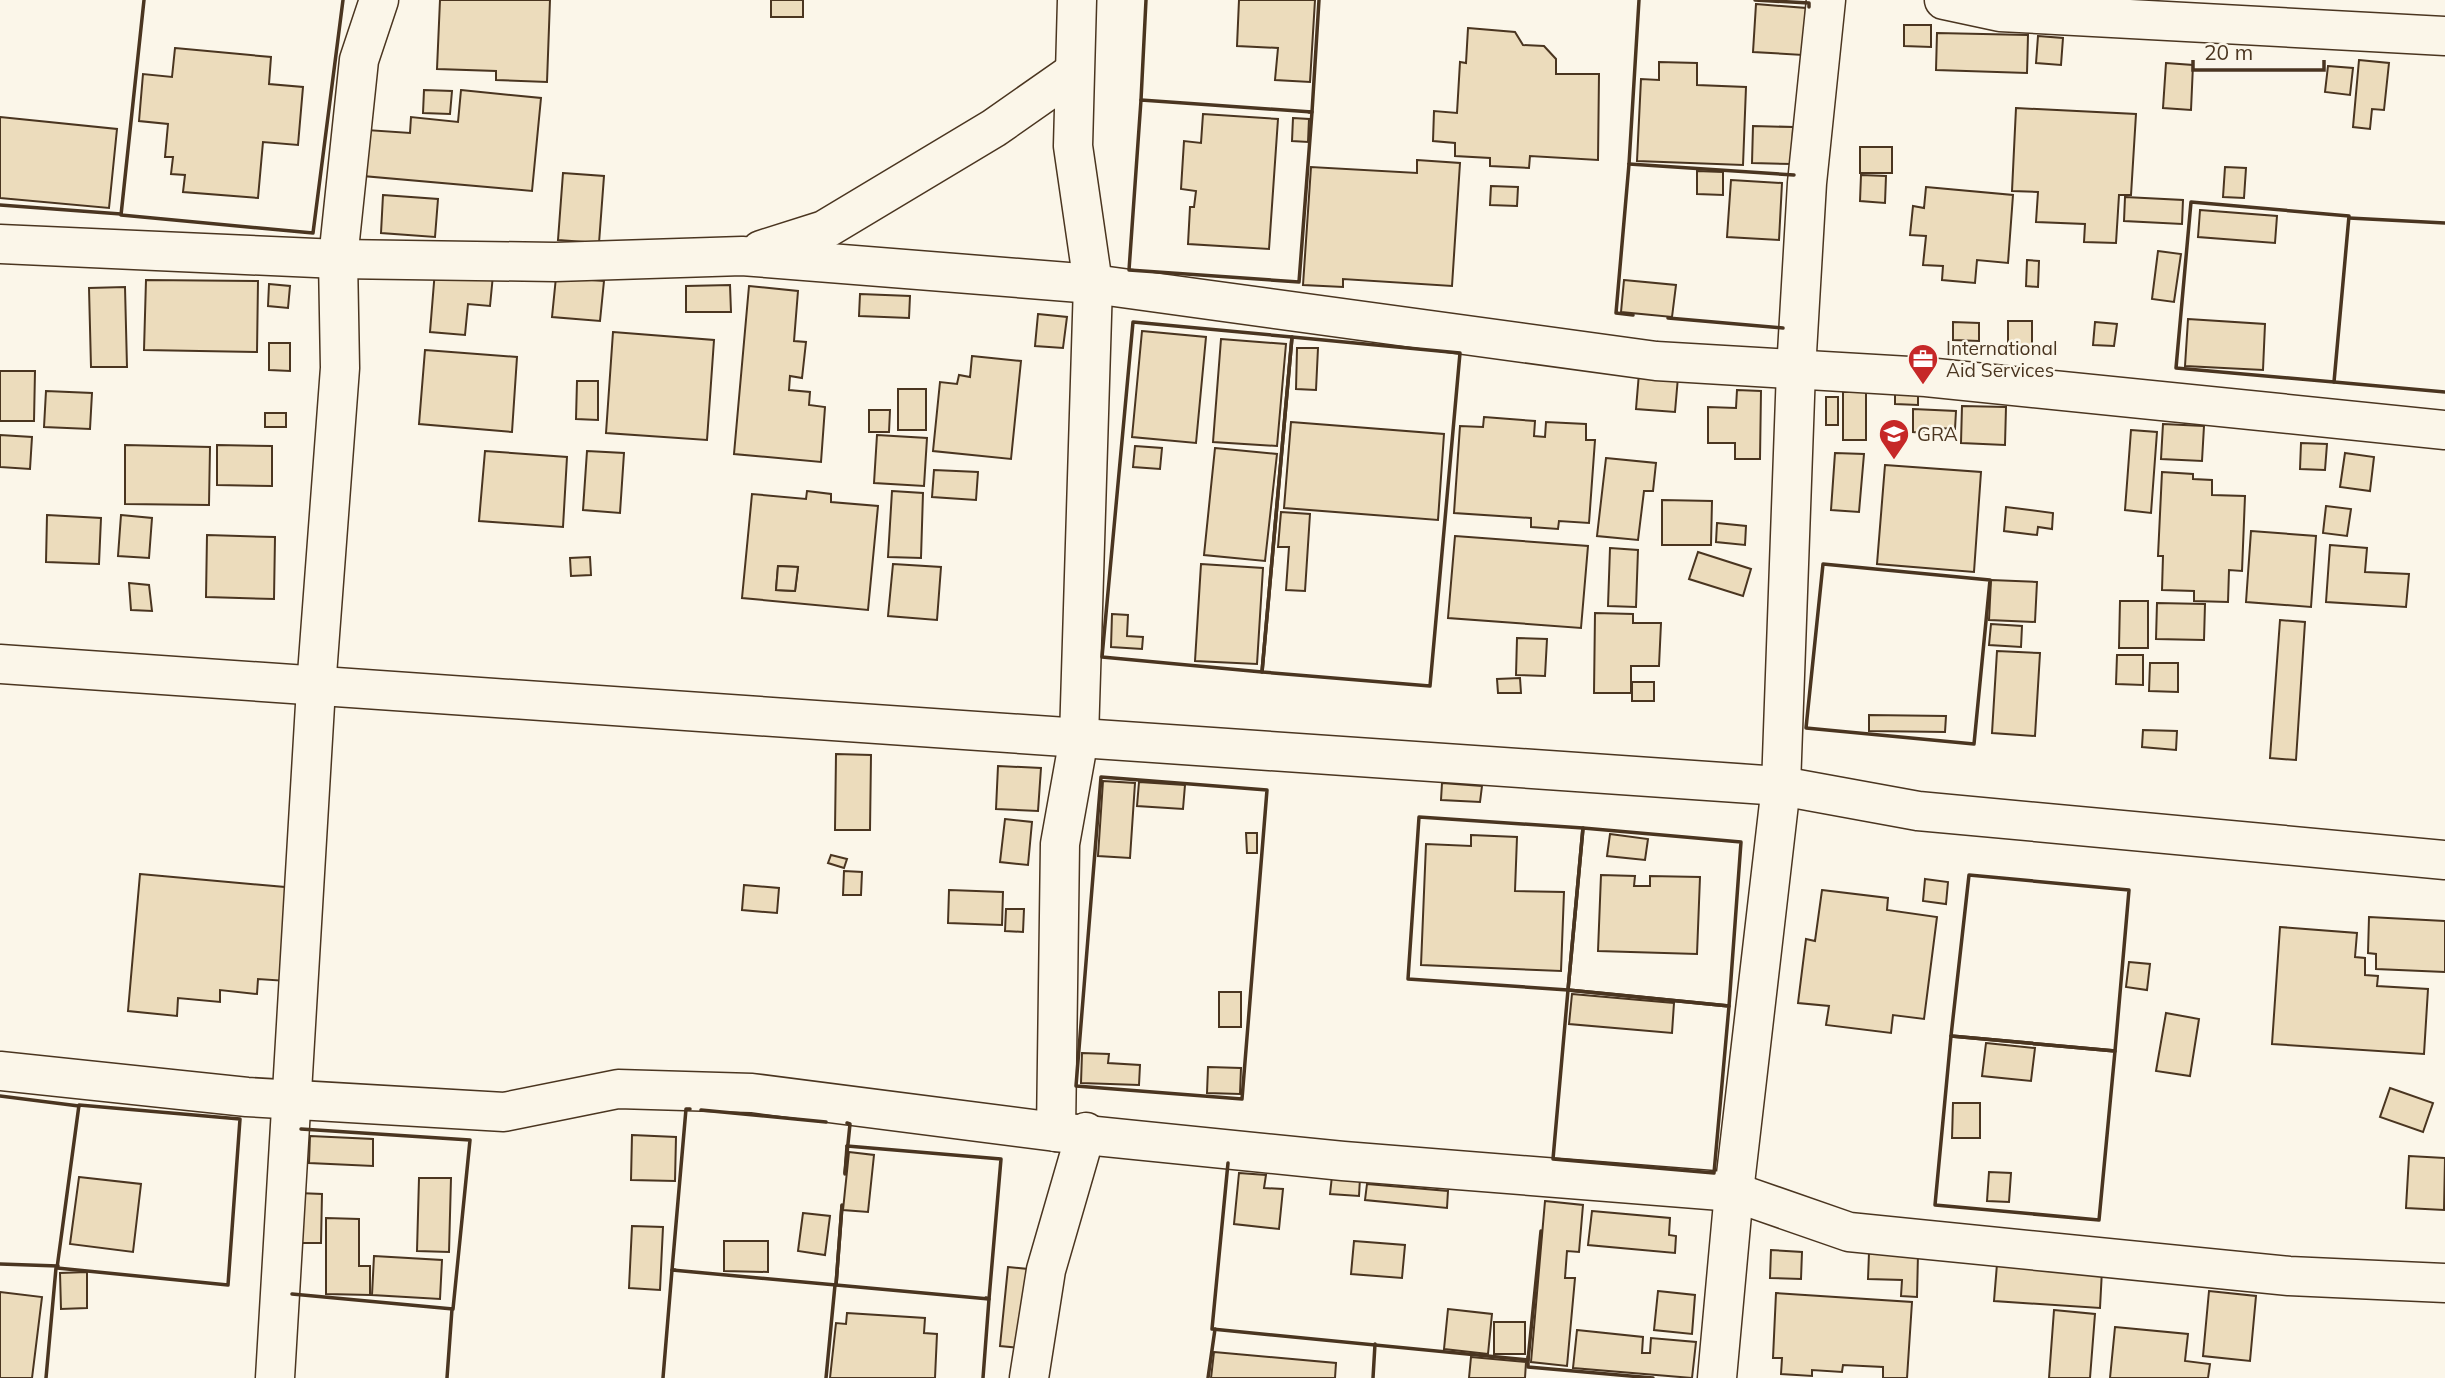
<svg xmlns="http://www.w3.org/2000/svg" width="2445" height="1378" font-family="Mulish,sans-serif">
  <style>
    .building { fill: #ecdcbc; stroke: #4a3520; stroke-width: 2; fill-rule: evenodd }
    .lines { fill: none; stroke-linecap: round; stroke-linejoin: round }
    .minor-casing { stroke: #4a3520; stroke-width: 41 }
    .minor { stroke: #fbf6e9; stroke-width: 38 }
    .wall { stroke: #4a3520; stroke-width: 3.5 }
    .labels { text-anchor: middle; stroke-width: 5; stroke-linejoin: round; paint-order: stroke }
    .poi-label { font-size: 19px; fill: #4a3520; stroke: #fbf6e9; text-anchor: start }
  </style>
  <rect width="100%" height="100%" fill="#fbf6e9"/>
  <!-- building -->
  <g class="building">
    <polygon points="440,0 550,0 547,82 496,80 496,71 437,69"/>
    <rect x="771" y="0" width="32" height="17"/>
    <polygon points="1239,0 1315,0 1310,82 1275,80 1278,48 1237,46"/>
    <polygon points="1756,4 1806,8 1803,55 1753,52"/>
    <polygon points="1904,25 1931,25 1931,47 1904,46"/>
    <polygon points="1468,28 1515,32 1523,45 1544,46 1556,59 1556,74 1599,74 1598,160 1530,156 1529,168 1490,166 1490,158 1455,156 1455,143 1433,141 1434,111 1457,113 1460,62 1466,63"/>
    <polygon points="1937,33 2028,35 2027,73 1936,70"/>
    <polygon points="2038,36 2063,38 2061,65 2036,63"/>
    <polygon points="175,48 271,57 269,84 303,87 298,145 263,142 258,198 183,192 185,175 171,174 173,157 165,157 168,124 139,121 143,74 172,77"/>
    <polygon points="2359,60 2389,63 2384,110 2372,109 2370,129 2353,127"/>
    <polygon points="1659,62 1697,63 1697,85 1746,87 1743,165 1637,161 1641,79 1659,80"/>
    <polygon points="2166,63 2193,65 2191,110 2163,108"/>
    <polygon points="2328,66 2353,68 2350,95 2325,92"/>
    <polygon points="424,90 452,91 450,114 423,113"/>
    <polygon points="461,90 541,98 532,191 363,176 367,130 410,133 411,117 458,122"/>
    <polygon points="2016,108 2136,114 2131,195 2119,195 2116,243 2084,242 2085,224 2036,222 2038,192 2012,191"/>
    <polygon points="1203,114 1278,119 1269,249 1188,244 1190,207 1194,207 1196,191 1181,189 1184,141 1201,143"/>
    <polygon points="0,117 117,129 109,208 0,198"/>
    <polygon points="1293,118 1309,119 1308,142 1292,141"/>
    <polygon points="1753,126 1793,127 1792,164 1752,163"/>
    <rect x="1860" y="147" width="32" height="26"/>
    <polygon points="1417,160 1460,163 1452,286 1343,279 1343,287 1303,285 1311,167 1417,173"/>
    <polygon points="2225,167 2246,168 2244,198 2223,197"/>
    <polygon points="1697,171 1723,172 1723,195 1697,194"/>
    <polygon points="563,173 604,176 599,243 558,240"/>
    <polygon points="1861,175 1886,176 1885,203 1860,201"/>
    <polygon points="1731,180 1782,183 1779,240 1727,237"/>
    <polygon points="1491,186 1518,187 1517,206 1490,205"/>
    <polygon points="1926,187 2013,195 2008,263 1977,260 1975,283 1942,280 1943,266 1923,265 1926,236 1910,235 1913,206 1924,208"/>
    <polygon points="383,195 438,199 435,237 381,233"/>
    <polygon points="2125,197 2183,200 2182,224 2124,221"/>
    <polygon points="2200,210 2277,216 2275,243 2198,237"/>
    <polygon points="2158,251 2181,254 2174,302 2152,299"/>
    <polygon points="2027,260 2039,261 2038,287 2026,286"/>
    <polygon points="435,270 493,275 490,306 468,304 465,335 430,332"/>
    <polygon points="556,277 604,281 600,321 552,317"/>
    <polygon points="146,280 258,281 257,352 144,350"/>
    <polygon points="1624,280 1676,285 1672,317 1621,312"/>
    <polygon points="269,284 290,286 288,308 268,306"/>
    <polygon points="730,285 731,312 686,312 686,286"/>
    <polygon points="749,286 798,291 794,341 806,342 802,378 790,376 789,390 810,392 809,405 825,407 821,462 734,454"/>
    <polygon points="125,287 127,367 91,367 89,288"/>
    <polygon points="860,294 910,296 909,318 859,316"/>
    <polygon points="1038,314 1067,317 1063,348 1035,346"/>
    <polygon points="2188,319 2265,324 2263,370 2185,366"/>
    <rect x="2008" y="321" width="24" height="27"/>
    <polygon points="1953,322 1979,323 1979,341 1953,340"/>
    <polygon points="2095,322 2117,324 2114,346 2093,345"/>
    <polygon points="1142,331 1206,337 1196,443 1132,437"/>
    <polygon points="613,332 714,340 707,440 606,433"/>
    <polygon points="1221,339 1286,344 1277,446 1213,442"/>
    <polygon points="269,343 290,343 290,371 269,370"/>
    <polygon points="1297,348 1318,348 1316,390 1296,389"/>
    <polygon points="425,350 517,357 512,432 419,424"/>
    <polygon points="972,356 1021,361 1011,459 933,451 940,382 957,384 959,375 970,377"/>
    <polygon points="0,371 35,371 34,421 0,421"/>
    <polygon points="1639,373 1678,377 1675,412 1636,409"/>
    <polygon points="577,381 598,381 598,420 576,419"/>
    <rect x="898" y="389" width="28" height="41"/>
    <polygon points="1895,389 1918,391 1918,405 1895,404"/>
    <polygon points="1737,390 1761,391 1760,459 1735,459 1735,443 1708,443 1708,407 1736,408"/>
    <polygon points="46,391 92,393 90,429 44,427"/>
    <rect x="1843" y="392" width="23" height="48"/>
    <rect x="1826" y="397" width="12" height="28"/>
    <polygon points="1962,406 2006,407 2005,445 1961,443"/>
    <polygon points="1913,409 1956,411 1955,429 1924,427 1924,433 1913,432"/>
    <polygon points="869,410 890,410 889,432 869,432"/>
    <rect x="265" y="413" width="21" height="14"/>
    <polygon points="1484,417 1535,421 1534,436 1545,437 1546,422 1586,424 1586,440 1595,440 1589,523 1559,521 1558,529 1531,527 1531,518 1454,513 1460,426 1483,427"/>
    <polygon points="1291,422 1444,434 1438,520 1284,508"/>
    <polygon points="2163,424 2204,426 2202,461 2161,459"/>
    <polygon points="2131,430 2157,432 2151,513 2125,510"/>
    <polygon points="0,435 32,437 30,469 0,467"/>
    <polygon points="877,435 927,438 924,486 874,483"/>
    <polygon points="2301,443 2327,444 2325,470 2300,469"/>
    <polygon points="125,445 210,447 209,505 125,504"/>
    <polygon points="217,445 272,446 272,486 217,485"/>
    <polygon points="1135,446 1162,448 1160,469 1133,467"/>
    <polygon points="1215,448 1277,454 1265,561 1204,555"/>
    <polygon points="485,451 567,457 563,527 479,521"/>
    <polygon points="587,451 624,453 620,513 583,510"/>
    <polygon points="1835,453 1864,454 1859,512 1831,510"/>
    <polygon points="2345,453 2374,457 2370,491 2340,487"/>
    <polygon points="1606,458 1656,463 1653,491 1644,491 1638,540 1597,536"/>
    <polygon points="1885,465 1981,472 1974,572 1877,564"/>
    <polygon points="934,470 978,472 976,500 932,497"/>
    <polygon points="2162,472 2193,474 2193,479 2212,480 2212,495 2245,496 2242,571 2229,570 2228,602 2194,601 2194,591 2162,590 2163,556 2158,556"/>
    <path d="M807,491L831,494V502L878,506L868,610L742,598L752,494L806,499ZM778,566L798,567L795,591L776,590Z"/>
    <polygon points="892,491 923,493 921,558 888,557"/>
    <polygon points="1662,500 1712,501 1711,545 1662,545"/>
    <polygon points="2326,506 2351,509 2347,536 2323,533"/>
    <polygon points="2006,507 2053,513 2052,529 2038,527 2037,535 2004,531"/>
    <polygon points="1281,512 1310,514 1305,591 1286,590 1289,547 1278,547"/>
    <polygon points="47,515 101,518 99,564 46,562"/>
    <polygon points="121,515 152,518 149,558 118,556"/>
    <polygon points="1717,523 1746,526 1745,545 1716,542"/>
    <polygon points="2251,531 2316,536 2311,607 2246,602"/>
    <polygon points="207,535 275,537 274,599 206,597"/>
    <polygon points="1455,536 1588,546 1581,628 1448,618"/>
    <polygon points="2330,545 2367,548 2365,572 2409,574 2406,607 2326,602"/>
    <polygon points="1610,548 1638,550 1636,607 1608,606"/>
    <polygon points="1698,552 1751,569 1743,596 1689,579"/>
    <polygon points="590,557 591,575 571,576 570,558"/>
    <polygon points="893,564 941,567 937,620 888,616"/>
    <polygon points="1201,564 1263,568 1257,664 1195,661"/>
    <polygon points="778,566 798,567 795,591 776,590"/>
    <polygon points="1991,580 2037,582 2035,622 1989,620"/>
    <polygon points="129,583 149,585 152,611 131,610"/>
    <polygon points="2120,601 2148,601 2148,648 2119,648"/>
    <polygon points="2157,603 2205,604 2204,640 2156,639"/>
    <polygon points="1595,613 1633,614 1633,623 1661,623 1659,666 1631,666 1631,693 1594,693"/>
    <polygon points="1112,614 1128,615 1127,636 1143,637 1142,649 1111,647"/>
    <polygon points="2280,620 2305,622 2296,760 2270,758"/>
    <polygon points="1991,624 2022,626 2021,647 1989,645"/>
    <polygon points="1517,638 1547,639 1545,676 1516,675"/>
    <polygon points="1997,651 2040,653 2035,736 1992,733"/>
    <polygon points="2117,655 2143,655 2143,685 2116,684"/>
    <polygon points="2150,663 2178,663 2178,692 2149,691"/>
    <polygon points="1520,678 1521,693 1498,693 1497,679"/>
    <rect x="1632" y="682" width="22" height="19"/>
    <polygon points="1869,715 1946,716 1945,732 1869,731"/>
    <polygon points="2143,730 2177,731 2176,750 2142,747"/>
    <polygon points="836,754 871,755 870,830 835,830"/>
    <polygon points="998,766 1041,768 1038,811 996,809"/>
    <polygon points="1103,781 1135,783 1130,858 1098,856"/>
    <polygon points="1139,782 1185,785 1183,809 1137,806"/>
    <polygon points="1442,783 1482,786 1480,802 1441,800"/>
    <polygon points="1005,819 1032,822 1028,865 1000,862"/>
    <polygon points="1246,833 1257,833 1257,853 1247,853"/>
    <polygon points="1610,834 1648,839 1645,860 1607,856"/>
    <polygon points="1471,835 1517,837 1515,891 1564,892 1561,971 1421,965 1426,844 1471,846"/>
    <polygon points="831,855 847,859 844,868 828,863"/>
    <polygon points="844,871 862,872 861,895 843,895"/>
    <polygon points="140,874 296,888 287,981 258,979 257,994 220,990 220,1002 178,998 177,1016 128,1011"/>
    <polygon points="1601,875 1635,876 1634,886 1650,886 1650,876 1700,877 1697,954 1598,951"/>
    <polygon points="1925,879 1948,882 1946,904 1923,901"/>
    <polygon points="744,885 779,888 777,913 742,910"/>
    <polygon points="949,890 1003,892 1002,925 948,923"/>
    <polygon points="1822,890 1888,898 1887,910 1937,917 1924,1019 1893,1015 1891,1033 1826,1025 1829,1006 1798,1003 1806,939 1815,941"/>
    <polygon points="1006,909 1024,909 1023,932 1005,931"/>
    <polygon points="2369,917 2445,921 2445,972 2376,969 2376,954 2368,953"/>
    <polygon points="2280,927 2357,933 2355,957 2365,958 2365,975 2378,976 2377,986 2428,989 2424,1054 2272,1044"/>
    <polygon points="2129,962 2150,964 2147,990 2126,987"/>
    <rect x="1219" y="992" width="22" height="35"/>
    <polygon points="1572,994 1674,1003 1672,1033 1569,1024"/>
    <polygon points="2166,1013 2199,1019 2190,1076 2156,1071"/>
    <polygon points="1986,1043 2035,1048 2031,1081 1982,1076"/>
    <polygon points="1082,1053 1109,1054 1108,1063 1140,1065 1139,1085 1081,1083"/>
    <polygon points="1208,1067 1241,1068 1240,1094 1207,1093"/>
    <polygon points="2390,1088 2433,1103 2423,1132 2380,1117"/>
    <polygon points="1953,1103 1980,1103 1980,1138 1952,1138"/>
    <polygon points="632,1135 676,1137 675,1181 631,1180"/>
    <polygon points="310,1136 373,1139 373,1166 309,1163"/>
    <polygon points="849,1152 874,1155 868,1212 843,1210"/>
    <polygon points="2409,1156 2445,1158 2444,1210 2406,1208"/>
    <polygon points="1989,1172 2011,1173 2009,1202 1987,1201"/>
    <polygon points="1239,1173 1266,1175 1264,1188 1283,1189 1279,1229 1234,1224"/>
    <polygon points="1332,1176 1360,1178 1359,1196 1330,1194"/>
    <polygon points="79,1177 141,1184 133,1252 70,1244"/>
    <polygon points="419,1178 451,1178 449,1252 417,1251"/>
    <polygon points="1367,1184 1448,1191 1447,1208 1365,1200"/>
    <polygon points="298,1193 322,1194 321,1243 296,1243"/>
    <polygon points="1545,1201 1583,1205 1579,1252 1567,1251 1565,1278 1575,1278 1567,1366 1531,1362"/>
    <polygon points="1592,1211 1670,1218 1669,1235 1676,1236 1675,1253 1588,1245"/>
    <polygon points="803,1213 830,1216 825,1255 798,1251"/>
    <polygon points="326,1218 359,1219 359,1266 370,1266 370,1295 326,1294"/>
    <polygon points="632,1226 663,1227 660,1290 629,1288"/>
    <polygon points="724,1241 768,1241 768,1272 724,1271"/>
    <polygon points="1354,1241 1405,1245 1402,1278 1351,1274"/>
    <polygon points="1771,1250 1802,1252 1801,1279 1770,1278"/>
    <polygon points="1869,1253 1918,1254 1917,1297 1901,1296 1902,1280 1868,1279"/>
    <polygon points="374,1256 442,1260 440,1299 372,1295"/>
    <polygon points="1997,1264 2102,1270 2100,1308 1994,1301"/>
    <polygon points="1008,1267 1028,1269 1021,1348 1000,1346"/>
    <polygon points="87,1272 87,1308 61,1309 60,1273"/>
    <polygon points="1658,1291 1695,1295 1692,1334 1654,1330"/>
    <polygon points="2209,1291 2256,1296 2250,1361 2203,1356"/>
    <polygon points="0,1292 42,1297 32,1378 0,1378"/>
    <polygon points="1776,1293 1912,1302 1907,1378 1883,1378 1883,1367 1843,1365 1842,1372 1812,1370 1812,1376 1781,1374 1782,1358 1773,1358"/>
    <polygon points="1448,1309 1492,1314 1488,1354 1444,1349"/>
    <polygon points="2054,1310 2095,1314 2090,1378 2049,1378"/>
    <polygon points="847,1313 925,1318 924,1333 937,1334 935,1378 830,1378 836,1323 846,1324"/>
    <rect x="1494" y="1322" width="31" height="32"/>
    <polygon points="2115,1327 2188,1334 2185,1361 2210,1364 2208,1378 2110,1378"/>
    <polygon points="1577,1330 1643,1337 1642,1353 1650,1353 1651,1338 1696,1342 1692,1378 1573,1368"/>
    <polygon points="1214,1352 1336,1363 1335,1378 1211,1378"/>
    <polygon points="1471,1357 1526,1362 1525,1378 1469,1378"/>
  </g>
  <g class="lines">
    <!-- minor casing -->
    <g class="minor-casing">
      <g id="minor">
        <polyline points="1944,0 2000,12 2445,36"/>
        <polyline points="0,244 338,259 555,262 742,256 1093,284 1656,361 1926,377 2445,430"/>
        <polyline points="761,250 824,230 994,128 1074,72"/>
        <polyline points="0,664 1781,786 1918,811 2445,860"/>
        <polyline points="0,1071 247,1097 504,1112 618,1089 752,1093 1056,1132 1343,1161 1734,1192 1849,1232 2289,1276 2445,1283"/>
        <polyline points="1056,1132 1060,844 1079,738 1093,284 1073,146 1077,0"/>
        <polyline points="275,1378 316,688 340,368 338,259 359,60 379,0"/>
        <polyline points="1029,1378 1046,1270 1086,1132"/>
        <polyline points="1717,1378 1734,1192 1781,786 1796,370 1807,183 1826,0"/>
      </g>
    </g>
    <!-- minor -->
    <use href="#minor" class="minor"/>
    <!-- wall -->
    <g class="wall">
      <polyline points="144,0 121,215 313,233 343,0"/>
      <polyline points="1755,0 1809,3 1809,7"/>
      <polygon points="1141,100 1312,112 1299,282 1129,270"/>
      <polyline points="1141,100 1146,0"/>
      <polyline points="1309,112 1312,112 1319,0"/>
      <polyline points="1629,164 1794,175"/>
      <polygon points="2191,202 2349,216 2334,382 2176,368"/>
      <polyline points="0,205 121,214"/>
      <polyline points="2349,218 2445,223"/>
      <polyline points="1633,315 1616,313 1629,164 1639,0"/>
      <polyline points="1668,318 1783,328"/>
      <polygon points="1133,322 1292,337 1262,672 1102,657"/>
      <polygon points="1292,337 1460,353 1430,686 1262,672"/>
      <polyline points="2334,382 2445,392"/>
      <polygon points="1823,564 1990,580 1974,744 1806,728"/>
      <polygon points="1101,777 1267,790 1242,1099 1076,1086"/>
      <polygon points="1419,817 1583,828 1568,990 1408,979"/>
      <polygon points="1583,828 1741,842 1729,1006 1568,990"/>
      <polygon points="1969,875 2129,890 2115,1051 1951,1036"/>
      <polygon points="1568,990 1729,1006 1714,1173 1553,1159"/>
      <polygon points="1951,1036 2115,1051 2099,1220 1935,1205"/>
      <polyline points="0,1096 79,1106"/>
      <polygon points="79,1105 240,1119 228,1285 57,1268"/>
      <polyline points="690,1109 686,1109 672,1270 836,1285 842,1206"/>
      <polyline points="701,1110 826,1122"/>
      <polyline points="1228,1163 1212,1329 1528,1360 1541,1231"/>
      <polyline points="845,1173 850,1124 847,1123"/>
      <polyline points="845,1174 847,1146"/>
      <polyline points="842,1205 836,1285 989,1299 1001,1159 847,1146"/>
      <polyline points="0,1264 58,1266"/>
      <polyline points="292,1294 453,1309 470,1140 301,1129"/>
      <polyline points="1528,1357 1528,1367 1653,1378"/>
      <polyline points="46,1378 56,1268"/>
      <polyline points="447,1378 452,1309"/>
      <polyline points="663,1378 672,1270 675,1270"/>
      <polyline points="826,1378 835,1285"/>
      <polyline points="983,1378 989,1299 986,1298"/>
      <polyline points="1208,1378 1215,1329"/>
      <polyline points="1373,1378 1375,1344"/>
    </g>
  </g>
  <!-- icons -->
  <defs>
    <g id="office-pin" transform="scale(1.575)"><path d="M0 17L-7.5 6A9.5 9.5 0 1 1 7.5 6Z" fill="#c62828" stroke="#fbf6e9"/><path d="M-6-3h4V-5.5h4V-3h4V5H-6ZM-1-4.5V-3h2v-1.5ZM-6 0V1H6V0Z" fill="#fff"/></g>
    <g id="university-pin" transform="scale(1.575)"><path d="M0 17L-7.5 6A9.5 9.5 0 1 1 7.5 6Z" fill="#c62828" stroke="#fbf6e9"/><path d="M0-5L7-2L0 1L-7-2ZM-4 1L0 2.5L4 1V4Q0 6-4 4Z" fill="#fff"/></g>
  </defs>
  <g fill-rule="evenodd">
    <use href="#office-pin" x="1923" y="359"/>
    <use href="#university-pin" x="1894" y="434"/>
  </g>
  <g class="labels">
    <!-- poi labels -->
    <g class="poi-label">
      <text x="1946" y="355">International<tspan x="1946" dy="22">Aid Services</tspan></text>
      <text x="1917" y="441">GRA</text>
    </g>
  </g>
  <!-- scale -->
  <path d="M2193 60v10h131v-10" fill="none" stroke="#4a3520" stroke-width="3.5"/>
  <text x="2204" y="60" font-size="21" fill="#4a3520" stroke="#fbf6e9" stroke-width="5" paint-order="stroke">20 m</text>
</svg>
